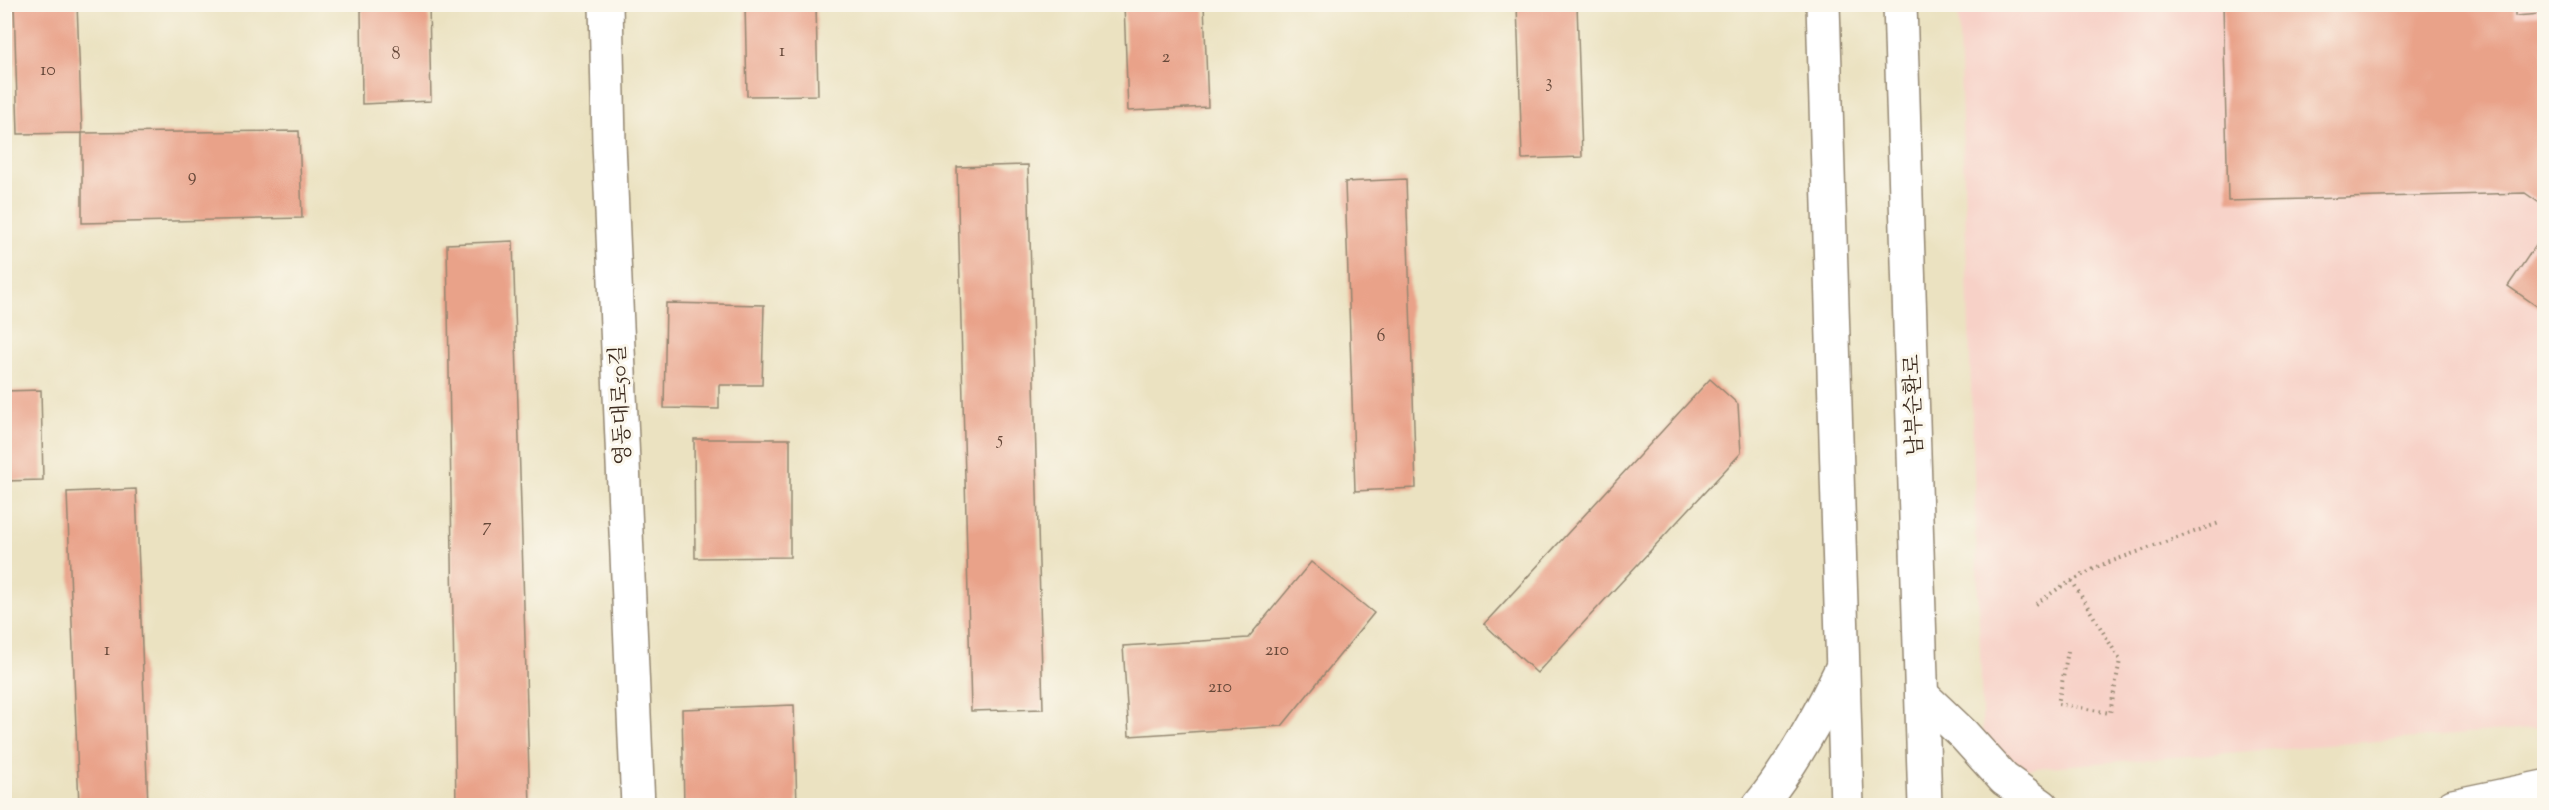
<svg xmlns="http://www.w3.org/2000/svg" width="2549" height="810" font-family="'Sorts Mill Goudy','Noto Serif KR',serif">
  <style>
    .built { fill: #f7d1c7 }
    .building { fill: #e9a289 }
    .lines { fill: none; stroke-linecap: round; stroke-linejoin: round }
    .minor-casing { stroke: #938670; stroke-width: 36 }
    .major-casing { stroke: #938670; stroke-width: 36 }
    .path { stroke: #938670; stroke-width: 4; stroke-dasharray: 1.5 4.5; stroke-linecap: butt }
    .minor { stroke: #fff; stroke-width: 33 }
    .major { stroke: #fff; stroke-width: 33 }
    .labels { text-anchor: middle; stroke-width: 6; stroke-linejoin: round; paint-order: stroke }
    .number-label { font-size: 18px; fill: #664839 }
    .street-label { font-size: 21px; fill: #3b2a1e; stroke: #fbf7ec }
  </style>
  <rect width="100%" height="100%" fill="#fbf7ec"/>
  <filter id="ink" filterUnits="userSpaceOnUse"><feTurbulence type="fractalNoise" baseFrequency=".0167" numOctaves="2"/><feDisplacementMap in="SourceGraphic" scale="12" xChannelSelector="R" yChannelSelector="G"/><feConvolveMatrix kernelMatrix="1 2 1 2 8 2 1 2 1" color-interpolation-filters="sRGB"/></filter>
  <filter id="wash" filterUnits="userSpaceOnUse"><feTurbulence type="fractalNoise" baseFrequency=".008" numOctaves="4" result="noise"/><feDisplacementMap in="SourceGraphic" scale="24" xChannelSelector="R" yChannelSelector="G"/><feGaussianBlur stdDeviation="1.35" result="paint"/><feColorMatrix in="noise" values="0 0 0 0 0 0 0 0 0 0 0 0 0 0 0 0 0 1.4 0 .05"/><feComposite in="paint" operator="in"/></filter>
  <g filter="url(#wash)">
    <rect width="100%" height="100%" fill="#ebe2c1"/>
    <!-- built -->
    <polygon class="built" points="1958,5 2544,5 2544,728 1984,772"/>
    <g id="blocks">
      <!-- building -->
      <g class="building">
        <polygon points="14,4 77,4 82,133 299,131 302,218 82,223 82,133 18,134"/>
        <polygon points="361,4 429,4 431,101 362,104"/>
        <polygon points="745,4 816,4 818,95 747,96"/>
        <polygon points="1124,4 1204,4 1208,107 1128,111"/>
        <polygon points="1517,4 1577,4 1582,157 1522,159"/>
        <polygon points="2223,4 2515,4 2515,16 2541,14 2544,11 2544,206 2525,193 2228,201"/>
        <polygon points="1028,165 1043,709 971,711 957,167"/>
        <polygon points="1406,179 1416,488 1355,491 1345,182"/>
        <polygon points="2544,233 2544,311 2508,286"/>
        <polygon points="513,241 530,806 456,806 447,244"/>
        <polygon points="666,303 764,305 762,385 719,385 719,409 664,408"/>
        <polygon points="1710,379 1738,404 1741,453 1537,673 1484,624"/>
        <polygon points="41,390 43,480 4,481 4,391"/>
        <polygon points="694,439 790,439 790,557 695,558"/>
        <polygon points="136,489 148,806 79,806 67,492"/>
        <polygon points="1311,562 1374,613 1282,726 1129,736 1123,646 1248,638"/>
        <polygon points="794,705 797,806 684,806 682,709"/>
      </g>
    </g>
  </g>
  <g filter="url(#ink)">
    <use href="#blocks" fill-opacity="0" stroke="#938670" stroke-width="1.5"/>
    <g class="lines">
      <!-- minor casing -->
      <g class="minor-casing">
        <polyline id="minor" points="606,4 609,143 638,806"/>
      </g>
      <!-- major casing -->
      <g class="major-casing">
        <g id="major">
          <polyline points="1823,4 1847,806"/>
          <polyline points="1900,4 1925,806"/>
          <polyline points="1922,695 1964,735 2004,779 2042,806"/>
          <path d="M1759,806C1793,764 1818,718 1841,670"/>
          <polyline points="2453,806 2544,787"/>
        </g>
      </g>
      <!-- path -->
      <g class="path">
        <polyline points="2036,604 2059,588 2101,565 2219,523"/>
        <polyline points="2068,651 2058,704 2110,713 2120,660 2072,581"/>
      </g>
      <!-- minor -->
      <use href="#minor" class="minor"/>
      <!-- major -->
      <use href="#major" class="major"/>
    </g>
  </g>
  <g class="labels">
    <!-- number labels -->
    <g class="number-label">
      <text x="782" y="56">1</text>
      <text x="396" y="59">8</text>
      <text x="1166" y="62">2</text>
      <text x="48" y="75">10</text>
      <text x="1549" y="87">3</text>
      <text x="192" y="181">9</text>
      <text x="1381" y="341">6</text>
      <text x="1000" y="444">5</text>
      <text x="487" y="531">7</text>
      <text x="107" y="655">1</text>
      <text x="1277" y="655">210</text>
      <text x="1220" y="692">210</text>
    </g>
    <!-- street labels -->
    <g class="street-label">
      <text transform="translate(620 405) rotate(-93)" y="7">영동대로50길</text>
      <text transform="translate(1913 405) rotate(-92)" y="7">남부순환로</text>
    </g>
  </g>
  <!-- margin -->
  <rect width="2549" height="810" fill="none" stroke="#fbf7ec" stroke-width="24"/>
</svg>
